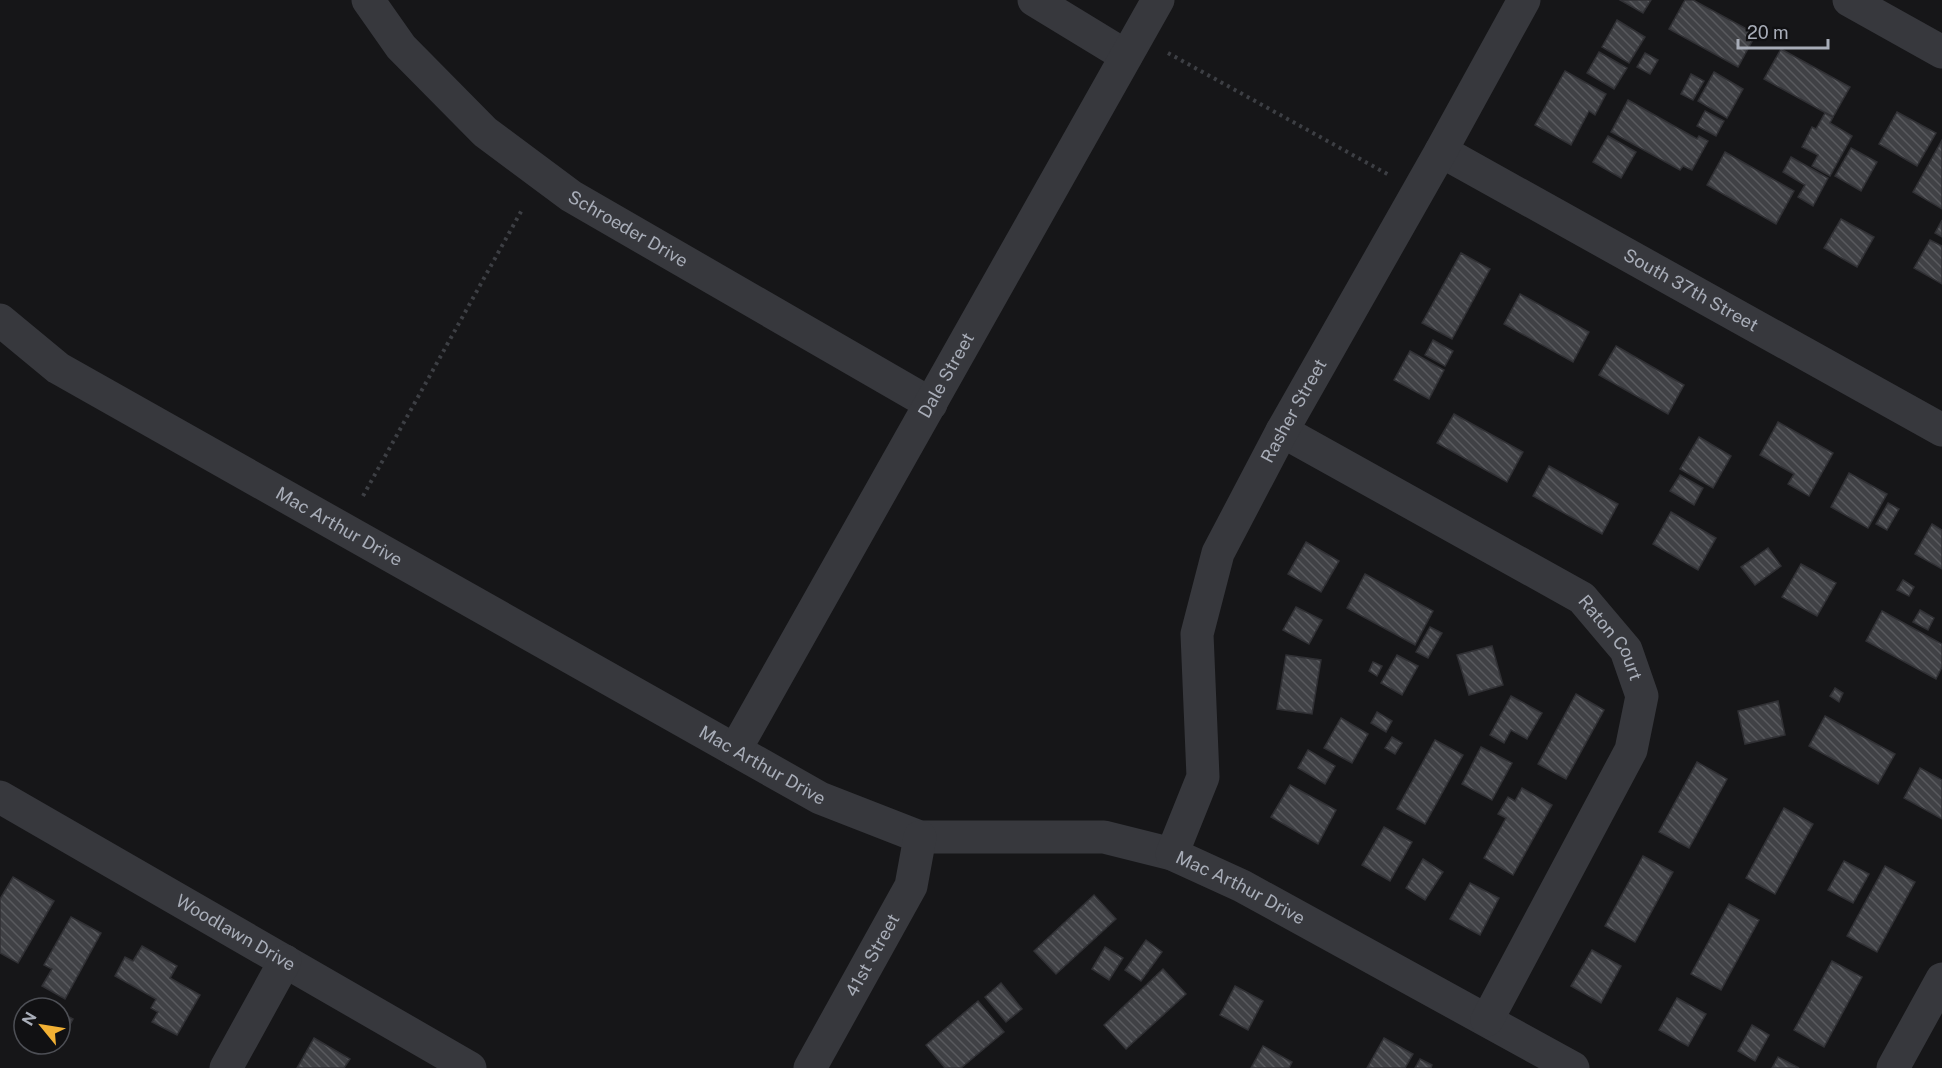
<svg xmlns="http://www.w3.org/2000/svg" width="1942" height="1068" font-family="'Public Sans',sans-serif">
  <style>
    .building { fill: url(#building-back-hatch); stroke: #303034; stroke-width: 1.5 }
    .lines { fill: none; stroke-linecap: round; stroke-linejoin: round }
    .path { stroke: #3d3f44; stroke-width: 4; stroke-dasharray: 3 4.5; stroke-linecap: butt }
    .street { stroke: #37383d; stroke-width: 33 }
    .labels { text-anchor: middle; stroke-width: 4.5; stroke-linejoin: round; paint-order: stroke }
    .street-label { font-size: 18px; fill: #a8adb8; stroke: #111113 }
  </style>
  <defs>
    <pattern id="building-back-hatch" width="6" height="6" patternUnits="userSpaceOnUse" patternTransform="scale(1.5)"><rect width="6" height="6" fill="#404145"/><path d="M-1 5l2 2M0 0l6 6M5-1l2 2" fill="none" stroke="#595a5e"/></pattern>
  </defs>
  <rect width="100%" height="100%" fill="#161618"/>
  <!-- building -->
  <g class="building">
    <polygon points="1620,0 1651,0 1643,13"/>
    <polygon points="1685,0 1693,0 1756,34 1738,67 1669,29"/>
    <polygon points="1617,20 1645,37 1629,63 1602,47"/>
    <polygon points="1781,49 1850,87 1833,117 1764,79"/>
    <polygon points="1599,52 1627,68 1614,89 1587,73"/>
    <polygon points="1645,53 1658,60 1650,74 1637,67"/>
    <polygon points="1565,71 1606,94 1595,115 1589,111 1571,145 1535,125"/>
    <polygon points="1714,72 1743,89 1727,118 1698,101"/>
    <polygon points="1691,74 1704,81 1693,100 1681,94"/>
    <polygon points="1628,100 1697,139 1699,136 1708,141 1692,170 1683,166 1680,170 1611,132"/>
    <polygon points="1705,111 1724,121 1716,136 1697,126"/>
    <polygon points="1897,112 1936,133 1917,166 1879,144"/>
    <polygon points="1825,113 1833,117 1830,123 1852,136 1830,176 1812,166 1818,155 1802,147 1812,127 1816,129"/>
    <polygon points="1608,136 1636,152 1621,178 1593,162"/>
    <polygon points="1942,140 1942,209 1913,192"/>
    <polygon points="1851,148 1877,162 1861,191 1835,176"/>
    <polygon points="1725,152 1794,191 1776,224 1707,185"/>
    <polygon points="1791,157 1828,178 1813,206 1798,197 1805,185 1783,172"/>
    <polygon points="1841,219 1874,237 1857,267 1824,248"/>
    <polygon points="1942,220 1942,237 1935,233"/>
    <polygon points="1930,240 1942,246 1942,284 1914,268"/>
    <polygon points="1461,253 1490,269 1452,339 1422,323"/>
    <polygon points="1520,294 1589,332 1573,362 1504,324"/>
    <polygon points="1433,340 1453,351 1445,366 1425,355"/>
    <polygon points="1616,346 1684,385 1668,414 1599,375"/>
    <polygon points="1410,351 1444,370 1429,399 1394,380"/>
    <polygon points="1454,414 1523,452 1507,482 1437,443"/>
    <polygon points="1778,422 1833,453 1809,496 1788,484 1794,474 1760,455"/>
    <polygon points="1699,437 1731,456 1713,488 1680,469"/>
    <polygon points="1549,466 1618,504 1602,534 1533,496"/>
    <polygon points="1849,473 1887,494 1868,528 1831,507"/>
    <polygon points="1680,475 1703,488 1694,505 1670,491"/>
    <polygon points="1888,503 1899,509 1887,530 1876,524"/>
    <polygon points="1671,512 1716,538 1698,570 1653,544"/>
    <polygon points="1932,524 1942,530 1942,569 1915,554"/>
    <polygon points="1306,542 1339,561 1321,592 1288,574"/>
    <polygon points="1768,548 1781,566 1755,585 1741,567"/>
    <polygon points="1801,564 1836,583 1817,616 1782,597"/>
    <polygon points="1365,574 1433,611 1415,645 1347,608"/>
    <polygon points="1903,580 1914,587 1909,596 1897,590"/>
    <polygon points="1296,607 1322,620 1309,644 1283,630"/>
    <polygon points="1920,610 1934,618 1928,630 1913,622"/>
    <polygon points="1882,611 1942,644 1942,667 1936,679 1866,641"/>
    <polygon points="1430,627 1442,633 1428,658 1416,652"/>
    <polygon points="1492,646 1503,685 1469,695 1457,655"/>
    <polygon points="1286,655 1321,660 1312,714 1277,709"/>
    <polygon points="1397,655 1418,666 1402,695 1381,683"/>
    <polygon points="1373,662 1382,666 1377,676 1369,671"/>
    <polygon points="1835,688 1843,693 1839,702 1830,696"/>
    <polygon points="1576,694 1604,710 1566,779 1538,764"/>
    <polygon points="1511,696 1542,713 1527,739 1511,730 1504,743 1490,735"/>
    <polygon points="1778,701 1785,735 1745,744 1738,711"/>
    <polygon points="1377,712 1392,721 1386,732 1371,723"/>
    <polygon points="1825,716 1895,754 1878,784 1809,746"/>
    <polygon points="1341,718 1368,734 1352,763 1324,748"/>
    <polygon points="1392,737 1402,743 1395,754 1385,748"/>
    <polygon points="1435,740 1463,755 1425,824 1397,809"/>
    <polygon points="1481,747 1512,763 1492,800 1462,784"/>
    <polygon points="1308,750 1335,766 1325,784 1298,768"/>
    <polygon points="1697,762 1727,779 1689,848 1659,832"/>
    <polygon points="1920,768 1942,780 1942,819 1904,798"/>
    <polygon points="1290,785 1336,810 1318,844 1271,817"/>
    <polygon points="1522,788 1552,805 1513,875 1484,858 1506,818 1498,814 1508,797 1515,801"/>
    <polygon points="1784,808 1813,824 1775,894 1746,878"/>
    <polygon points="1384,827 1412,842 1390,881 1362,865"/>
    <polygon points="1643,856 1673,872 1635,942 1605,926"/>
    <polygon points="1423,859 1443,872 1425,900 1406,888"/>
    <polygon points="1844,861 1869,874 1853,903 1828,890"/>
    <polygon points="1885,866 1915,882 1877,952 1847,936"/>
    <polygon points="13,877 54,901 18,963 0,953 0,899"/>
    <polygon points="1470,883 1499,898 1480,935 1450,919"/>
    <polygon points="1094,895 1116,919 1056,974 1034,951"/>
    <polygon points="1729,904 1759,920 1721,990 1691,974"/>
    <polygon points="71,917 101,933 65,999 42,986 52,969 44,965"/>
    <polygon points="1146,940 1162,952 1141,981 1125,970"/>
    <polygon points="142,946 177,966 170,978 200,995 177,1035 152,1022 158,1012 151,1008 156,999 115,976 125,957 133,961"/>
    <polygon points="1105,947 1123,958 1109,980 1092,969"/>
    <polygon points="1592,950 1621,966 1601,1003 1571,986"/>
    <polygon points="1832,961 1862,977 1824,1047 1794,1030"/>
    <polygon points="1163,969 1186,994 1126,1049 1104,1025"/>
    <polygon points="1001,983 1022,1009 1006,1022 985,997"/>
    <polygon points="1235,986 1263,1001 1248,1030 1220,1015"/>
    <polygon points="1677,998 1706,1014 1688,1046 1659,1030"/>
    <polygon points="978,1001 1004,1032 961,1068 945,1068 926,1045"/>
    <polygon points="60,1012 73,1019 60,1043"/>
    <polygon points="1752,1025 1769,1035 1755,1061 1738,1051"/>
    <polygon points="314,1038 350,1059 344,1068 297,1068"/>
    <polygon points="1384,1038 1413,1054 1405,1068 1367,1068"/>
    <polygon points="1263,1046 1292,1062 1289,1068 1251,1068"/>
    <polygon points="1778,1057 1799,1068 1772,1068"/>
    <polygon points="1420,1059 1432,1065 1431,1068 1415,1068"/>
  </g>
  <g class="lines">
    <!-- path -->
    <g class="path">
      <polyline points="1168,53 1389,175"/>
      <polyline points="363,496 523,208"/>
    </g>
    <!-- street -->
    <g class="street">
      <path id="s1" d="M368,0L401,47L485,132L571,196L931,404"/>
      <polyline points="1034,0 1126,56"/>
      <polyline points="1849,0 1942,52"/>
      <path id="s2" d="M1441,151L1942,430"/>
      <path id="s3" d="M0,320L58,368L820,798L920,837H1104L1172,854L1242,886L1573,1068"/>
      <path id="s4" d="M1282,431L1582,598L1626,650L1642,696L1631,750L1487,1020"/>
      <path id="s5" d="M735,750L1158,0"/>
      <path id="s6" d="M0,797L470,1068"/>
      <path id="s7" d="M1172,854L1203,777L1197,634L1218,553L1282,431L1441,151L1524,0"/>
      <polyline points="226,1068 285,961"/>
      <path id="s8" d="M810,1068L911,886L920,837"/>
      <polyline points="1893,1068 1942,979"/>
    </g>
  </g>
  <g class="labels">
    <!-- street labels -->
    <g class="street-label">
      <text dy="6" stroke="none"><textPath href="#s1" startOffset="350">Schroeder Drive</textPath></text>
      <text dy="6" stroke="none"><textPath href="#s2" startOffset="286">South 37th Street</textPath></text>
      <text dy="6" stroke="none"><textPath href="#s5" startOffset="430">Dale Street</textPath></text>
      <text dy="6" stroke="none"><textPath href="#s7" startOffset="471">Rasher Street</textPath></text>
      <text dy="6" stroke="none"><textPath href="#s3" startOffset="398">Mac Arthur Drive</textPath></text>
      <text dy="6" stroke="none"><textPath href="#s4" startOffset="393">Raton Court</textPath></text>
      <text dy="6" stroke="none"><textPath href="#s3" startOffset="884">Mac Arthur Drive</textPath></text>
      <text dy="6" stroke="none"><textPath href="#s3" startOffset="1388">Mac Arthur Drive</textPath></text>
      <text dy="6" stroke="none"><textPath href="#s6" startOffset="272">Woodlawn Drive</textPath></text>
      <text dy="6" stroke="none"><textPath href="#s8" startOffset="129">41st Street</textPath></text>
    </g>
  </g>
  <!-- north arrow -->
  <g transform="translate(42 1026) rotate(300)"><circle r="28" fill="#111113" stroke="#4d4f55" stroke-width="1.5"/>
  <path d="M0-4.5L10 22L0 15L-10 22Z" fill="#f2b134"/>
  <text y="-9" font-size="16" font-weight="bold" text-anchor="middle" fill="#a8adb8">N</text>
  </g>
  <!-- scale -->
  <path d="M1738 39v9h90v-9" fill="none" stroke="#a8adb8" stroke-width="3"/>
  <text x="1747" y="39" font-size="18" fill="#a8adb8" stroke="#111113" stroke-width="4.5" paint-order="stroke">20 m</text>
</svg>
